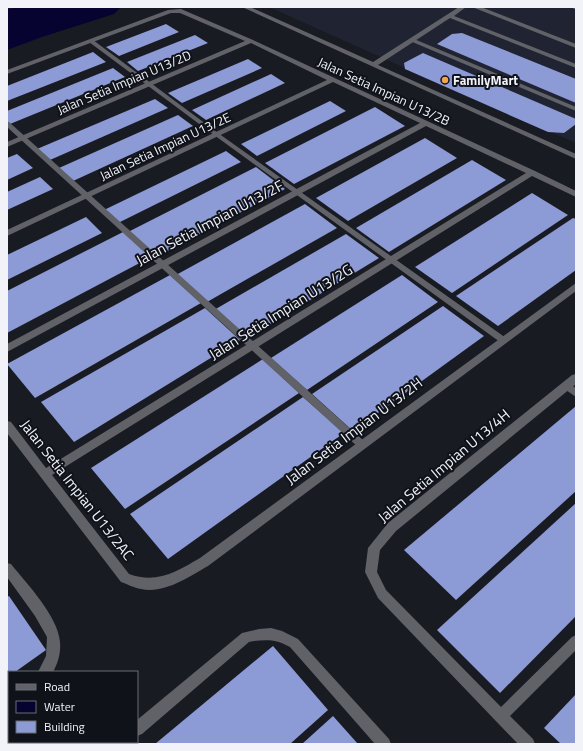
<svg xmlns="http://www.w3.org/2000/svg" width="583" height="751" font-family="'Titillium Web',sans-serif">
  <style>
    .built { fill: #202331 }
    .water { fill: #060331 }
    .building { fill: #8c9ad5 }
    .lines { fill: none; stroke-linecap: round; stroke-linejoin: round }
    .service { fill: #616267; fill-rule: evenodd }
    .minor { fill: #616267; fill-rule: evenodd }
    .poi-dot { fill: #f6a248; stroke: #10121a; stroke-width: 1.5 }
    .labels { text-anchor: middle; stroke-width: 4; stroke-linejoin: round; paint-order: stroke }
    .far-poi-label { font-size: 13px; font-weight: bold; fill: #f2f3f9; stroke: #10121a; text-anchor: start }
    .far-street-label { font-size: 13px; fill: #f2f3f9; stroke: #10121a }
    .street-label { font-size: 15px; fill: #f2f3f9; stroke: #10121a }
  </style>
  <rect width="100%" height="100%" fill="#191b23"/>
  <!-- built -->
  <polygon class="built" points="269,7 576,7 576,143 423,76"/>
  <!-- water -->
  <polygon class="water" points="22,7 121,7 114,14 42,37 7,50 7,9"/>
  <!-- building -->
  <g class="building">
    <polygon points="166,24 179,32 119,56 106,47"/>
    <polygon points="462,33 576,79 576,103 437,44 452,34"/>
    <polygon points="195,35 208,43 138,71 127,62"/>
    <polygon points="93,52 106,62 7,101 7,86"/>
    <polygon points="423,53 576,119 576,124 564,133 548,132 405,69 404,63"/>
    <polygon points="248,59 262,68 182,103 168,93"/>
    <polygon points="113,68 125,77 10,124 7,122 7,111"/>
    <polygon points="271,74 285,83 206,120 192,110"/>
    <polygon points="155,99 168,108 50,160 37,149"/>
    <polygon points="330,101 346,111 257,156 241,144"/>
    <polygon points="375,107 405,126 294,184 265,163"/>
    <polygon points="178,115 193,126 73,181 59,168"/>
    <polygon points="425,138 457,158 348,221 316,198"/>
    <polygon points="226,151 241,162 118,223 104,210"/>
    <polygon points="17,154 33,168 7,180 7,158"/>
    <polygon points="472,160 506,180 389,252 356,228"/>
    <polygon points="256,167 285,189 156,257 128,232"/>
    <polygon points="40,177 53,189 7,210 7,192"/>
    <polygon points="532,193 568,215 452,293 415,267"/>
    <polygon points="305,204 337,228 207,302 176,275"/>
    <polygon points="86,217 102,233 7,280 7,255"/>
    <polygon points="573,218 576,219 576,270 498,326 456,296"/>
    <polygon points="123,232 151,257 7,333 7,291"/>
    <polygon points="346,234 379,258 246,339 214,310"/>
    <polygon points="170,275 201,303 35,398 7,364"/>
    <polygon points="402,275 438,302 307,390 271,358"/>
    <polygon points="443,306 484,336 353,431 312,394"/>
    <polygon points="205,308 240,340 74,442 41,402"/>
    <polygon points="263,359 299,393 125,509 91,468"/>
    <polygon points="303,397 344,433 168,559 130,514"/>
    <polygon points="576,406 576,491 456,600 404,550"/>
    <polygon points="576,503 576,616 500,693 437,630"/>
    <polygon points="9,596 46,650 15,672 9,672 9,677 7,678 7,597"/>
    <polygon points="273,646 328,710 290,744 155,744"/>
    <polygon points="576,694 576,744 561,744 544,728"/>
    <polygon points="333,716 358,744 302,744"/>
  </g>
  <g class="lines">
    <!-- service -->
    <g class="service">
      <polygon points="571,7 576,7 576,10"/>
      <polygon points="410,39 414,39 576,107 576,111 410,41"/>
      <polygon points="89,40 93,40 218,133 506,338 507,340 506,342 500,342 214,135 89,42"/>
      <polygon points="7,121 9,122 364,441 366,444 364,447 361,448 358,447 7,127"/>
      <polygon points="566,382 576,388 576,397 563,388 561,386 563,384"/>
    </g>
    <!-- minor -->
    <g class="minor">
      <polygon points="242,7 250,7 373,62 459,7 466,7 454,16 576,64 576,68 450,18 378,65 576,154 576,159"/>
      <polygon points="472,7 481,7 576,44 576,48"/>
      <path d="M181,9L253,40L535,171L576,191V197L532,176L52,475L129,574C157,584 176,572 200,558L576,283V291L208,566C189,577 164,594 141,589C134,588 127,584 121,582L7,433V421L11,422L46,468L526,173L426,126L7,352V344L420,123L333,82L7,236V230L327,80L251,43L7,147V142L245,41L180,13H171L7,74V70L168,10Z"/>
      <polygon points="576,374 576,384 396,531 380,550 377,572 386,590 501,707 572,637 576,635 576,650 510,716 533,739 535,744 518,744 378,598 365,572 368,548 388,523 572,375"/>
      <path d="M7,563L11,564C27,584 58,616 60,642C61,653 58,663 53,672H38L46,656L47,637L35,616L7,577Z"/>
      <path d="M271,628L282,631L298,639L389,739L391,744H375L290,647C277,639 264,639 249,642L142,734L137,736V720L242,633L259,629Z"/>
      <polygon points="9,697 9,712 7,713 7,698"/>
      <polygon points="113,742 128,742 127,744 112,744"/>
    </g>
  </g>
  <!-- markers -->
  <circle class="poi-dot" cx="445" cy="80" r="4"/>
  <g class="labels">
    <!-- far-poi labels -->
    <g class="far-poi-label">
      <text x="453" y="85">FamilyMart</text>
    </g>
    <!-- far-street labels -->
    <g class="far-street-label">
      <text transform="translate(124 82) rotate(-23)" y="5">Jalan Setia Impian U13/2D</text>
      <text transform="translate(384 91) rotate(25)" y="5">Jalan Setia Impian U13/2B</text>
      <text transform="translate(165 146) rotate(-25)" y="5">Jalan Setia Impian U13/2E</text>
    </g>
    <!-- street labels -->
    <g class="street-label">
      <text transform="translate(210 223) rotate(-28)" y="5">Jalan Setia Impian U13/2F</text>
      <text transform="translate(281 312) rotate(-32)" y="5">Jalan Setia Impian U13/2G</text>
      <text transform="translate(354 431) rotate(-37)" y="5">Jalan Setia Impian U13/2H</text>
      <text transform="translate(444 466) rotate(-40)" y="5">Jalan Setia Impian U13/4H</text>
      <text transform="translate(77 490) rotate(52)" y="5">Jalan Setia Impian U13/2AC</text>
    </g>
  </g>
  <!-- border -->
  <rect width="583" height="751" fill="none" stroke="#f2f3f9" stroke-width="16"/>
  <!-- legend -->
  <rect x="8" y="671" width="130" height="72" fill="#10121a" stroke="#6a6c73"/>
  <rect x="16" y="684" width="20" height="6" fill="#616267" stroke="#6a6c73"/>
  <text x="44" y="691" font-size="12" fill="#f2f3f9">Road</text>
  <rect x="16" y="701" width="20" height="12" fill="#060331" stroke="#6a6c73"/>
  <text x="44" y="711" font-size="12" fill="#f2f3f9">Water</text>
  <rect x="16" y="721" width="20" height="12" fill="#8c9ad5" stroke="#6a6c73"/>
  <text x="44" y="731" font-size="12" fill="#f2f3f9">Building</text>
</svg>
